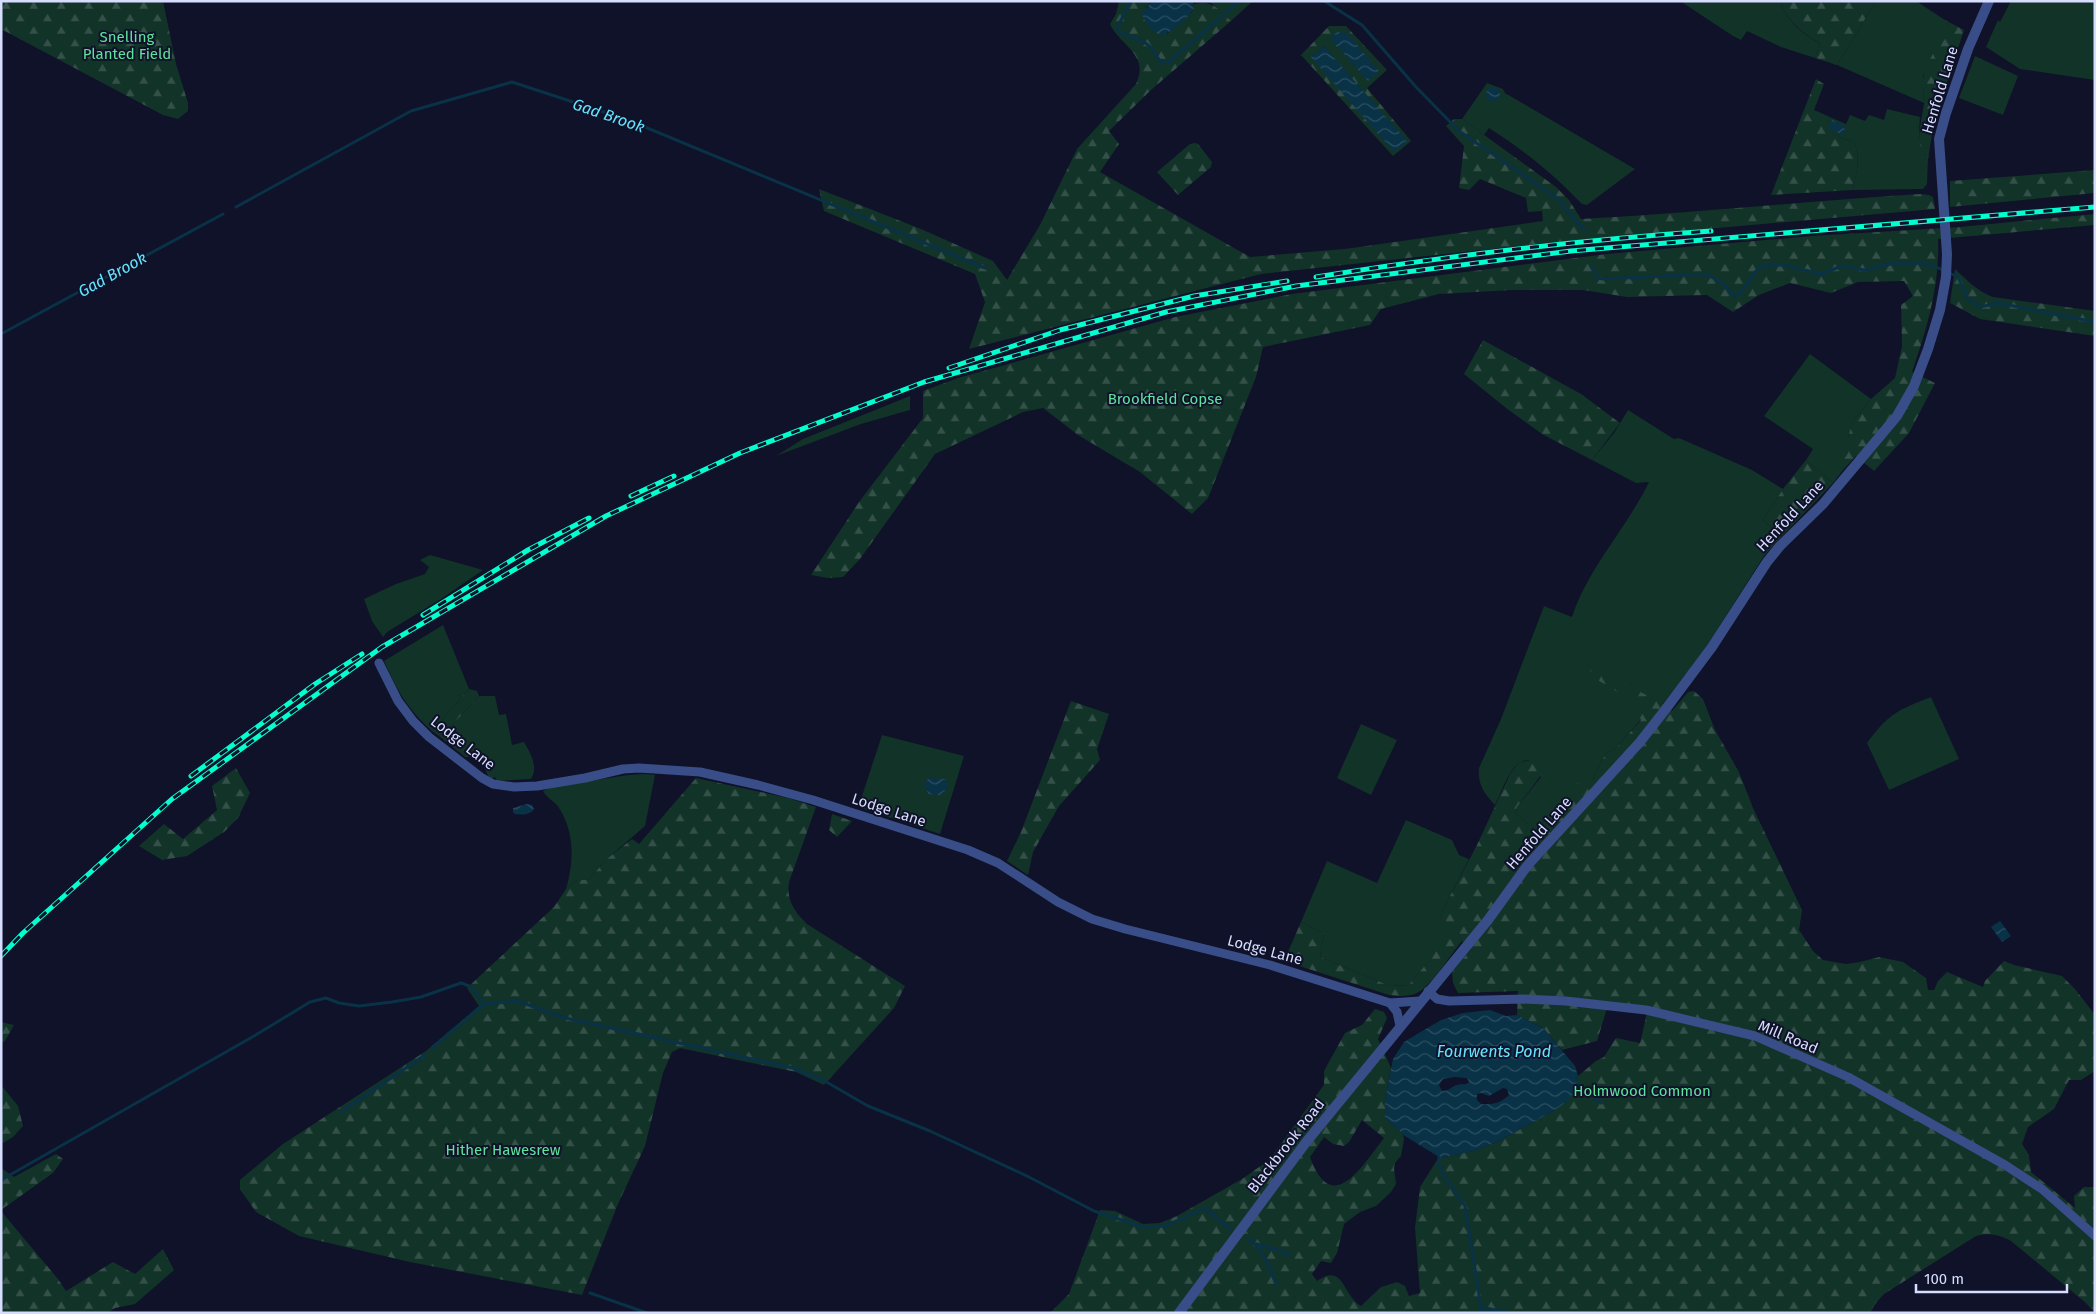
<svg xmlns="http://www.w3.org/2000/svg" width="2096" height="1314" font-family="'Fira Sans',sans-serif">
  <style>
    .green { fill: #123328 }
    .forest { fill: url(#forest-firs); fill-rule: evenodd }
    .water { fill: url(#water-waves); fill-rule: evenodd }
    .lines { fill: none; stroke-linecap: round; stroke-linejoin: round }
    .stream { stroke: #093247; stroke-width: 3 }
    .minor { stroke: #394d88; stroke-width: 9 }
    .tertiary { stroke: #394d88; stroke-width: 10 }
    .rail-casing { stroke: #03ffd0; stroke-width: 5 }
    .rail { stroke: #0f1228; stroke-width: 3; stroke-dasharray: 9; stroke-linecap: butt }
    .labels { text-anchor: middle; stroke-width: 4; stroke-linejoin: round; paint-order: stroke }
    .park-label { font-size: 15px; fill: #5fe39c; stroke: #0f1228 }
    .street-label { font-size: 15px; fill: #d7ddff; stroke: #0f1228 }
    .water-label { font-size: 16px; font-style: italic; fill: #65e3ff; stroke: #0f1228 }
  </style>
  <defs>
    <pattern id="forest-firs" width="22" height="20" patternUnits="userSpaceOnUse" patternTransform="scale(1.25)"><rect width="22" height="20" fill="#123328"/><path d="M5 1l3.5 6h-7zM16 11l3.5 6h-7z" fill="#345048"/></pattern>
    <pattern id="water-waves" width="16" height="10" patternUnits="userSpaceOnUse" patternTransform="scale(1.25)"><rect width="16" height="10" fill="#093247"/><path d="M0 5q4-4 8 0t8 0" fill="none" stroke="#2c4f63"/></pattern>
  </defs>
  <rect width="100%" height="100%" fill="#0f1228"/>
  <!-- green -->
  <g class="green">
    <polygon points="1205,1 1253,1 1231,21 1211,3"/>
    <path d="M1680,1H1780C1786,20 1803,35 1820,43L1815,58L1781,47L1747,31L1741,40L1733,36Z"/>
    <polygon points="1876,1 1916,1 1945,20 1949,26 1923,76 1924,103 1837,65"/>
    <polygon points="2011,1 2095,1 2095,80 2020,69 1986,47 1998,20 2000,22"/>
    <polygon points="1975,56 2018,76 2003,115 1959,98"/>
    <path d="M1487,83L1503,89L1505,93L1635,169L1587,205L1582,204C1552,173 1525,151 1489,128L1484,135L1462,119Z"/>
    <path d="M1887,109L1920,117C1919,130 1918,149 1928,159L1927,184L1923,189L1853,190C1856,175 1862,155 1853,141L1844,139L1824,129L1830,117L1846,124L1850,115L1865,121L1869,115L1884,120Z"/>
    <polygon points="1810,354 1871,399 1852,422 1848,438 1848,453 1840,465 1844,469 1833,483 1806,460 1813,449 1764,416"/>
    <polygon points="910,396 910,410 861,424 776,456 803,439"/>
    <path d="M1628,410L1674,439L1679,438L1752,470L1783,489L1763,520L1782,536L1764,556L1706,647L1663,704L1656,702L1615,749L1606,753L1592,781L1582,779L1541,824H1528L1515,813L1517,807L1541,777L1530,761C1512,756 1502,792 1495,805C1485,795 1477,784 1479,768L1501,719L1544,606L1572,617C1588,568 1626,529 1649,482L1636,483L1592,460L1614,433Z"/>
    <polygon points="430,555 483,570 441,599 387,632 383,637 372,621 364,599 396,584 425,574 429,567 420,560"/>
    <path d="M443,625L469,689L432,731C407,709 397,690 384,661Z"/>
    <path d="M479,696H495L499,715L506,714L512,745L524,742C530,752 539,767 531,779L497,781L495,777L490,780L480,758L465,757L439,736L454,723Z"/>
    <path d="M1931,697L1959,759L1889,790L1867,743C1889,713 1898,710 1931,697Z"/>
    <polygon points="1361,724 1397,740 1371,795 1337,778"/>
    <polygon points="882,735 964,756 940,834 861,808 862,796"/>
    <path d="M645,774L655,775L645,826L608,858L588,880H577L566,889C574,862 575,833 559,808C555,801 547,799 543,791L551,787L628,775Z"/>
    <path d="M1406,820L1452,840L1459,855L1469,859L1442,911C1440,921 1447,931 1443,942C1439,950 1416,976 1409,985L1390,986L1320,957L1324,934L1301,922L1327,861L1377,883Z"/>
  </g>
  <!-- forest -->
  <g class="forest">
    <polygon points="1,1 163,1 176,64 188,103 188,111 178,119 163,115 1,29"/>
    <path d="M1119,1H1152L1146,7L1167,34L1192,12L1194,4C1213,0 1218,9 1231,21L1151,90L1109,131L1119,144L1100,172L1250,257L1345,249L1543,221L1542,211L1528,212L1526,198L1480,179L1469,190L1459,188L1464,146L1446,126L1454,119H1462L1556,187L1569,200L1581,219C1695,213 1807,201 1921,194L1929,195L1933,197L1935,209L1546,243L1261,274L969,349L985,302L975,274L824,211L819,189L921,229L993,261L1007,280L1040,225L1077,149L1136,84C1150,54 1120,46 1110,24L1116,14Z"/>
    <path d="M1780,1H1876L1837,65L1815,58L1820,43C1803,34 1786,20 1780,1Z"/>
    <path d="M1945,20L1964,30L1934,122L1928,159C1913,144 1922,121 1924,103C1925,94 1921,84 1924,75C1928,61 1940,39 1949,26Z"/>
    <path d="M1329,26H1346L1387,70L1367,88L1411,141L1393,156L1301,55ZM1324,46L1406,141L1312,57Z"/>
    <path d="M1816,79L1824,84L1814,110L1830,117L1825,129L1844,139L1853,141C1862,155 1856,175 1853,190L1771,195Z"/>
    <polygon points="1195,143 1198,144 1212,162 1211,167 1178,195 1157,172 1190,144"/>
    <polygon points="2095,170 2095,193 1950,207 1950,181"/>
    <path d="M2095,214V225L1938,239C1940,286 1927,328 1912,372L1935,383L1909,433L1874,471L1856,456L1844,469L1839,465L1848,453V438L1852,422L1871,399L1895,378L1902,346L1901,305L1913,296L1904,281L1858,282L1831,293L1790,283L1759,295L1733,312L1707,295L1627,297L1583,290H1512L1439,294L1381,309L1370,325L1263,347L1256,377L1208,498L1192,514L1140,472L1078,435L1043,408L1023,412L935,454L860,559L843,577L828,578L811,575L859,502L923,418V391L958,378L1175,317L1292,294L1607,254L1812,236L1960,227Z"/>
    <path d="M1955,269C1967,280 1978,292 1993,297L2095,311V336L1980,319L1950,303Z"/>
    <polygon points="1483,340 1581,394 1620,423 1592,460 1542,434 1506,408 1464,374"/>
    <polygon points="1806,460 1833,483 1782,536 1763,520 1783,489"/>
    <path d="M1592,666L1663,704L1672,711L1688,692L1694,691L1703,699L1715,730L1739,772L1753,808L1802,910L1799,930L1813,951L1823,960L1846,964L1860,962L1879,957L1903,962L1926,978L1928,990H1934L1938,981L1947,972L1983,987L1985,981L2004,961L2014,965L2062,976L2075,989L2095,1015V1071L2081,1080H2069L2054,1109L2028,1127L2022,1144L2029,1155L2031,1172L2075,1208L2074,1196L2084,1187H2095V1313L2086,1303L2011,1241C2001,1235 1987,1232 1976,1236L1884,1294L1875,1304L1870,1313H1050L1069,1294L1100,1210L1115,1211L1143,1224L1160,1223L1177,1216L1242,1179L1269,1160L1324,1085V1071L1345,1033L1362,1025L1375,1009L1384,1012L1387,1018L1378,1039L1391,1068L1385,1099V1118L1403,1134L1404,1139L1401,1156L1395,1163L1394,1168L1396,1184L1391,1192L1376,1206L1360,1212L1344,1224L1337,1253L1331,1263L1321,1261L1312,1274L1317,1281C1344,1262 1342,1295 1361,1306L1381,1287L1397,1282L1405,1286L1409,1296L1420,1293L1415,1228L1420,1187L1439,1157H1444L1474,1151L1499,1141L1555,1110L1576,1088L1578,1076L1596,1061L1604,1057L1616,1038L1640,1043L1647,1013L1607,1008L1597,1041L1562,1050L1543,1028L1517,1015L1518,991L1458,993L1453,983L1452,972L1471,949L1462,941C1450,955 1432,985 1417,993C1408,997 1398,996 1389,995L1284,961L1301,922L1324,934L1320,957L1390,986L1409,985C1416,976 1441,948 1443,939C1445,928 1440,921 1442,911L1477,845L1510,774C1522,758 1518,763 1534,760L1545,770L1517,807L1515,813L1528,824H1541L1582,778L1592,781L1606,753L1615,749L1641,720L1629,699L1596,679L1593,682L1588,679ZM1362,1120L1384,1138C1362,1166 1332,1218 1310,1157L1324,1137L1333,1144L1344,1146L1349,1142Z"/>
    <polygon points="469,689 477,691 479,696 454,723 439,736 432,731"/>
    <polygon points="1071,701 1109,714 1097,749 1100,760 1059,806 1033,852 1028,875 1007,861 1021,832"/>
    <polygon points="236,768 250,793 238,818 224,832 187,856 162,860 139,846 164,824 183,839 217,810 212,786"/>
    <path d="M696,778L788,798L816,807L789,882C786,901 795,912 807,924L905,986L894,1008L824,1085L796,1072L680,1048L672,1052L663,1073L645,1146L618,1204L582,1295L410,1262L299,1236L256,1212L240,1189V1180L283,1144L426,1051L479,1006L467,988L554,907L566,889L577,880H588L608,858L632,839L639,844Z"/>
    <polygon points="832,814 852,821 837,837 829,830"/>
    <polygon points="1,1022 14,1025 5,1041 1,1043"/>
    <polygon points="1,1085 18,1106 23,1126 13,1137 3,1143 1,1142"/>
    <polygon points="56,1154 63,1159 53,1173 1,1210 1,1168 14,1177"/>
    <polygon points="1,1211 58,1279 66,1291 113,1262 135,1274 163,1249 174,1270 135,1304 115,1308 108,1313 7,1313 1,1311"/>
  </g>
  <!-- water -->
  <g class="water">
    <path d="M1152,1H1193L1194,8C1188,18 1173,32 1162,35C1152,32 1144,23 1142,13Z"/>
    <polygon points="1337,32 1347,33 1379,71 1368,81 1330,38"/>
    <polygon points="1324,46 1407,141 1394,152 1311,57"/>
    <circle cx="1493" cy="94" r="7"/>
    <polygon points="1832,120 1844,126 1845,132 1843,135 1828,128"/>
    <polygon points="929,778 945,779 948,783 946,790 940,795 928,794 924,783"/>
    <path d="M527,804L532,805L534,809C530,815 522,815 515,814L513,812V808Z"/>
    <polygon points="2000,921 2011,936 2002,942 1991,927"/>
    <path d="M1490,1010L1506,1016L1517,1015L1543,1028L1575,1066L1578,1076L1576,1088L1569,1100L1555,1110L1499,1141L1474,1151L1444,1157H1439L1405,1136L1385,1118V1099L1393,1059L1404,1042L1441,1020L1463,1013ZM1455,1077L1467,1078L1469,1082C1464,1086 1462,1083 1457,1085C1451,1087 1449,1091 1442,1091L1439,1085L1443,1079ZM1503,1088L1507,1089L1509,1095C1501,1103 1492,1105 1481,1104L1477,1100V1094L1481,1093L1489,1096Z"/>
  </g>
  <g class="lines">
    <!-- stream -->
    <g class="stream">
      <path d="M1131,1L1118,26L1119,31C1128,37 1140,38 1148,45C1155,50 1156,59 1163,63L1169,62L1239,1"/>
      <polyline points="1324,1 1362,25 1416,87 1459,131 1557,198 1584,230"/>
      <polyline points="236,207 411,111 512,82 628,120 985,268"/>
      <polyline points="1592,267 1597,278 1603,279 1704,274 1720,281 1732,294 1736,295 1740,293 1756,271 1762,267 1772,265 1784,265 1821,274 1842,266 1864,270 1895,263 1919,263 1934,266 1958,277 1968,299 1980,307 1998,303 2095,322"/>
      <polyline points="1,334 223,214"/>
      <polyline points="432,1048 484,1004"/>
      <polyline points="1577,1084 1601,1103"/>
      <polyline points="341,1112 425,1055"/>
      <polyline points="1439,1157 1439,1164 1441,1171 1465,1206 1482,1313"/>
      <polyline points="1,1180 254,1036 310,1002 326,998 339,1003 359,1006 392,1002 421,997 461,983 472,987 484,1004 518,1001 561,1017 793,1068 823,1080 868,1106 930,1131 1027,1176 1094,1211 1125,1221 1144,1227 1165,1226 1205,1208 1230,1229"/>
      <path d="M1248,1239C1264,1248 1269,1268 1276,1284"/>
      <polyline points="1257,1244 1290,1254"/>
      <polyline points="590,1293 647,1313"/>
      <polyline points="1480,1307 1511,1313"/>
    </g>
    <!-- minor -->
    <g class="minor">
      <polyline points="379,663 398,701 413,721 429,737 482,778 493,784 514,787 537,786 585,778 623,769 639,768 700,772 758,785 813,800 968,850 998,863 1058,902 1092,919 1125,929 1270,965 1390,1003 1420,1001"/>
      <polyline points="1428,991 1437,999 1449,1001 1523,999 1566,1001 1646,1010 1755,1036 1848,1077 2005,1165 2042,1189 2095,1236"/>
      <polyline points="1390,1003 1397,1012 1400,1026"/>
    </g>
    <!-- tertiary -->
    <polyline class="tertiary" points="1179,1313 1307,1141 1488,920 1527,866 1640,742 1665,710 1712,647 1767,562 1780,546 1823,504 1897,416 1914,386 1928,349 1940,310 1946,277 1947,254 1939,139 1946,113 1968,49 1989,1"/>
    <!-- rail casing -->
    <g class="rail-casing">
      <g id="rail">
        <path d="M1316,277C1447,256 1579,240 1711,231"/>
        <polyline points="949,368 1060,330 1194,296 1287,281"/>
        <polyline points="631,496 674,476"/>
        <polyline points="423,615 528,550 589,518"/>
        <polyline points="191,776 315,684 362,654"/>
        <polyline points="1,956 23,933 172,799 382,647 606,516 740,453 924,382 1166,312 1296,286 1571,251 2095,207"/>
      </g>
    </g>
    <!-- rail -->
    <use href="#rail" class="rail"/>
  </g>
  <g class="labels">
    <!-- park labels -->
    <g class="park-label">
      <text x="127" y="42">Snelling<tspan x="127" dy="17">Planted Field</tspan></text>
      <text x="1165" y="404">Brookfield Copse</text>
      <text x="1642" y="1096">Holmwood Common</text>
      <text x="503" y="1155">Hither Hawesrew</text>
    </g>
    <!-- street labels -->
    <g class="street-label">
      <text transform="translate(1940 90) rotate(-73)" y="5">Henfold Lane</text>
      <text transform="translate(1790 516) rotate(-47)" y="5">Henfold Lane</text>
      <text transform="translate(463 743) rotate(38)" y="5">Lodge Lane</text>
      <text transform="translate(889 810) rotate(18)" y="5">Lodge Lane</text>
      <text transform="translate(1539 833) rotate(-49)" y="5">Henfold Lane</text>
      <text transform="translate(1265 950) rotate(15)" y="5">Lodge Lane</text>
      <text transform="translate(1788 1037) rotate(23)" y="5">Mill Road</text>
      <text transform="translate(1286 1146) rotate(-52)" y="5">Blackbrook Road</text>
    </g>
    <!-- water labels -->
    <g class="water-label">
      <text transform="translate(609 115) rotate(19)" y="6">Gad Brook</text>
      <text transform="translate(112 274) rotate(-29)" y="6">Gad Brook</text>
      <text x="1494" y="1057">Fourwents Pond</text>
    </g>
  </g>
  <!-- border -->
  <rect width="2096" height="1314" fill="none" stroke="#d7ddff" stroke-width="5"/>
  <!-- scale -->
  <path d="M1916 1284v8h151v-8" fill="none" stroke="#d7ddff" stroke-width="2.5"/>
  <text x="1924" y="1284" font-size="15" fill="#d7ddff" stroke="#0f1228" stroke-width="4" paint-order="stroke">100 m</text>
</svg>
